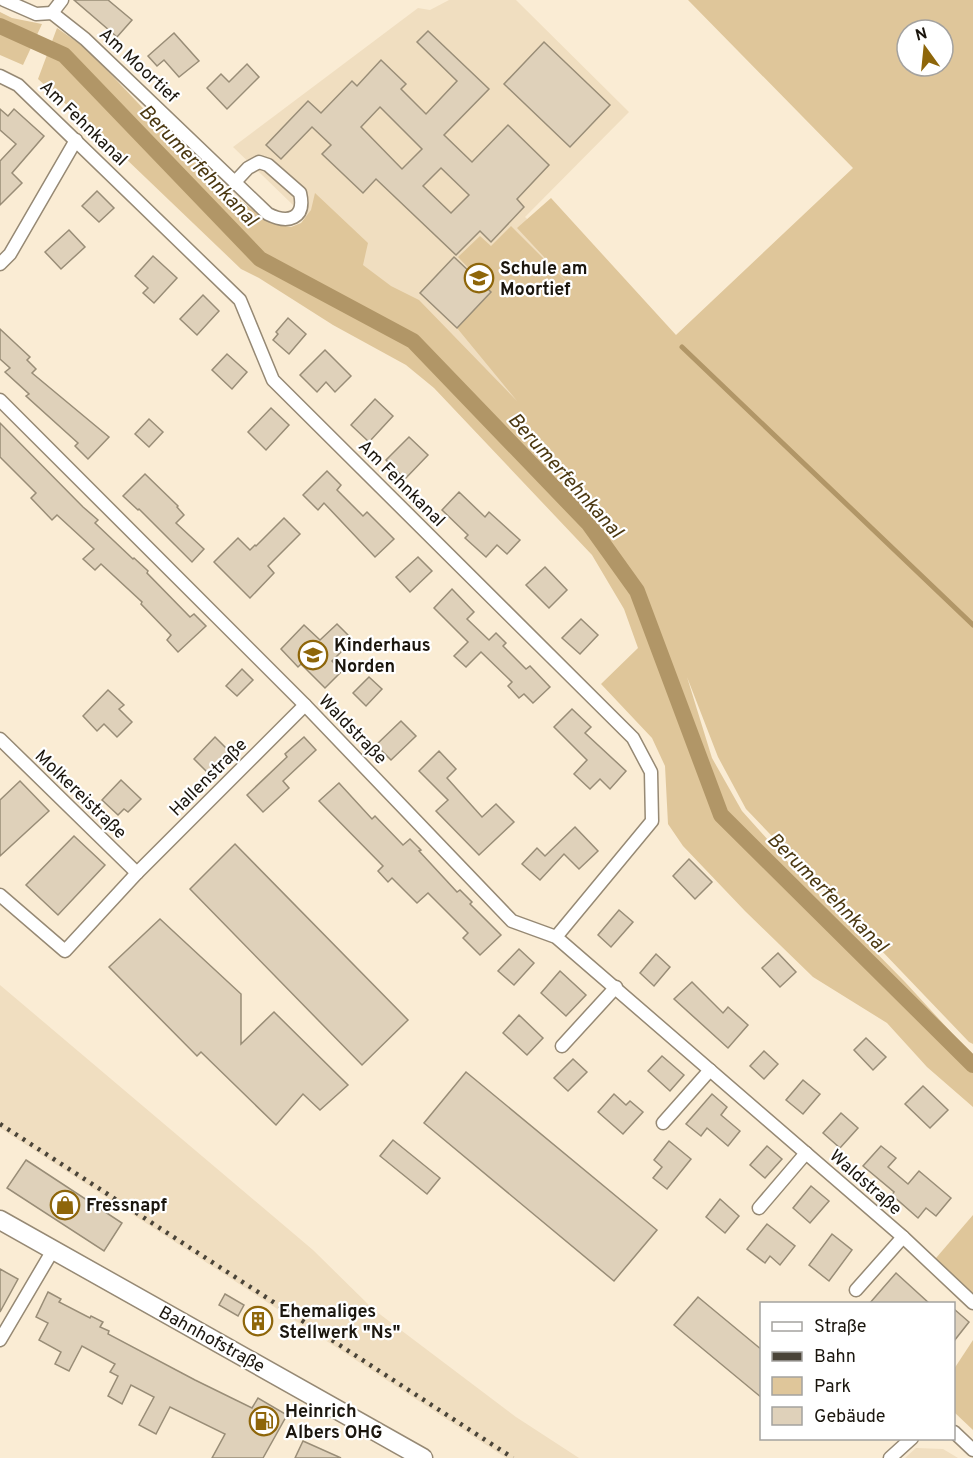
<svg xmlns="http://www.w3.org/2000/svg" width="973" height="1458" font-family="Overpass,sans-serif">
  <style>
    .built { fill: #f0dec0 }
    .green { fill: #dfc69a; fill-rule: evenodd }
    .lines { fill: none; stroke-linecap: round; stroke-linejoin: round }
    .stream { stroke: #b19667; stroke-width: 5 }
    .canal { stroke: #b19667; stroke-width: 16 }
    .building { fill: #dfd1ba; stroke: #998d77; stroke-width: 1.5; fill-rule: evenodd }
    .street-casing { stroke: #968974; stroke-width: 15 }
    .secondary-casing { stroke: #968974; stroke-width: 21 }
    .street { stroke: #fff; stroke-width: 12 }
    .secondary { stroke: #fff; stroke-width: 18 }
    .rail { stroke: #4a4438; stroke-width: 4.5; stroke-dasharray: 3 6; stroke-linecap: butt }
    .labels { text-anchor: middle; stroke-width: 4.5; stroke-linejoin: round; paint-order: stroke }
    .street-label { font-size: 18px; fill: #1b160e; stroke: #fff }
    .poi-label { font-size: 18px; font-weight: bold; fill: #1b160e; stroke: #fff; text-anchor: start }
    .water-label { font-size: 20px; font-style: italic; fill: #4b3811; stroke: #fff }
  </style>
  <rect width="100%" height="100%" fill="#faecd4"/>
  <!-- built -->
  <g class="built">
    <polygon points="449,0 516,0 629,112 525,217 656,339 540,444 233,147 418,8 430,10"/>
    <polygon points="0,985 313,1250 373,1309 516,1417 579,1458 506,1458 0,1128"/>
    <polygon points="916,1448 943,1449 958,1458 905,1458"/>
  </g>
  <!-- green -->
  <g class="green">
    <path d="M688,0H973V1044L969,1042L746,809L718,757L687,677L712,758L742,811L795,870L905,982L973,1056V1107L927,1067L887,1023L813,977L745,911L683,846L668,824L665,766L652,738L601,684L638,648L624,609L592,555L434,388L406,365L333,325L259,278L241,269L123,156L38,79L57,28L87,49L155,121L240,200L270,223L291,227L301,223L311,210L315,193L368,243L363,265L391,286L419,300L517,401L457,328L491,292L458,257L480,236L491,246L511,226L571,286L517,228L551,198L676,335L853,168ZM907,30H943V66H907Z"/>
    <polygon points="0,12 12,18 42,24 23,65 0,55"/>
    <polygon points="973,1215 973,1303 930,1265"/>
    <polygon points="973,1340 973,1430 954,1412 954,1369"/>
  </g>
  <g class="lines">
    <!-- stream -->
    <polyline class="stream" points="682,347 973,625"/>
    <!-- canal -->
    <polyline class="canal" points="0,26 64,55 260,259 413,341 589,524 637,591 721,815 973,1065"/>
  </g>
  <!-- building -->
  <g class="building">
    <polygon points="74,0 108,0 132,20 117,37"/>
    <path d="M428,31L489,89L444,135L472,162L508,125L549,165L517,199L524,207L491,242L480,231L456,255L376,179L363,193L322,154L331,145L312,127L281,159L266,145L308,101L321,113L352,81L357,86L381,60L406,84L401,89L426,114L457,81L417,42ZM380,107L422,149L402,169L361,127ZM441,168L469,195L451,213L423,186Z"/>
    <polygon points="174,33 199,61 179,77 164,60 157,66 148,56"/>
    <polygon points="544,42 610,105 570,147 504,84"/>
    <polygon points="247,64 259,77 227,109 207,88 221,74 229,82"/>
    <polygon points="0,109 8,116 14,109 44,136 12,173 22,183 0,205 0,161 16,144 0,130"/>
    <polygon points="97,191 114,208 99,222 82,206"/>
    <polygon points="69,230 85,247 61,269 45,252"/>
    <polygon points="153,256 177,278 154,303 143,293 148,288 135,276"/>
    <polygon points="454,257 491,292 457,328 420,293"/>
    <polygon points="203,295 219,311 197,335 180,319"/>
    <polygon points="288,318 306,334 289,354 273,340 278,334 276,332"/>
    <polygon points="0,329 30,357 27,360 36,369 32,373 109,437 88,459 75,446 78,443 26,396 29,394 5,372 10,368 0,359"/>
    <polygon points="325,350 351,376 335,392 326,382 317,392 300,375"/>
    <polygon points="227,354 247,372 232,389 212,370"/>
    <polygon points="375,399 393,416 369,442 351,425"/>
    <polygon points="271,408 289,425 266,450 248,432"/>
    <polygon points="149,419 163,432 149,447 135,434"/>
    <polygon points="0,423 83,507 98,520 95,523 133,559 134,558 148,571 147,573 190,617 194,614 206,626 178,652 167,640 171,635 141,604 142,602 101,564 95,570 83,559 94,549 57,515 52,520 31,498 36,493 0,457"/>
    <polygon points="409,437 428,455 405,479 386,460"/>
    <polygon points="327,471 341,485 337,490 363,516 367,512 394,539 375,557 324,503 318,510 303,495"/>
    <polygon points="145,474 178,506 177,507 184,515 176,523 204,549 192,562 139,509 138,510 123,496"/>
    <polygon points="459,492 485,517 489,512 520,540 507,554 497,545 486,557 465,538 468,535 442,510"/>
    <polygon points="284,518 300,534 268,566 274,573 250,598 214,562 238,538 250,550 255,545 256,546"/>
    <polygon points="418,557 432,571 410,592 396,577"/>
    <polygon points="545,567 567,590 549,608 526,585"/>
    <polygon points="452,589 474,612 467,619 489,640 496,633 506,643 503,646 526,669 530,666 550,687 533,703 524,694 519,698 508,686 512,682 481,652 466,667 454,656 468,642 434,608"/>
    <polygon points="581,619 598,635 580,654 562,638"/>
    <polygon points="337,624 353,640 332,661 342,671 325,688 301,664 298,667 281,649 304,625 320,640"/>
    <polygon points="242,669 253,680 237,696 226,686"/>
    <polygon points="369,677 382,689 366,706 353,693"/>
    <polygon points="108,690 124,705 119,709 132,722 117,737 104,724 97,731 83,716"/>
    <polygon points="572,709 591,727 585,733 626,771 610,789 600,779 590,789 574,774 587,760 554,727"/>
    <polygon points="401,721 416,736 391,760 376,745"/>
    <polygon points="215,737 230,752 209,774 194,759"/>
    <polygon points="304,737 316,750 283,781 289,788 263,812 247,795 287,757 285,754"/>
    <polygon points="439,751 456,769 447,778 482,817 496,804 514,822 479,855 436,811 448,800 419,771"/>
    <polygon points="121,780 141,799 128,812 124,809 118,815 102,800"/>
    <polygon points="20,781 49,811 0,856 0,800"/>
    <polygon points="339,783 372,819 375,816 403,845 410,839 421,850 419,851 457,892 460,890 472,902 470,904 501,935 480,955 463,938 468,933 428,893 417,903 392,878 388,882 378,871 383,866 319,801"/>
    <polygon points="575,827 598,851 579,869 564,854 540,880 522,864 537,848 545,856"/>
    <polygon points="74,836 105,865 58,915 26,885"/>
    <polygon points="235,844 408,1020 362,1065 190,889"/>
    <polygon points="689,859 712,882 695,899 673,876"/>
    <polygon points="619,910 633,922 611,947 598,935"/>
    <polygon points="160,919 241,994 241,1044 274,1012 348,1085 320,1110 303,1094 276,1125 201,1052 197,1056 109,967"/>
    <polygon points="519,949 534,963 514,985 498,971"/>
    <polygon points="778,953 796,972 780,987 762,968"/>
    <polygon points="656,954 670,967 654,986 640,973"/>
    <polygon points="560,971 586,995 566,1016 541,993"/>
    <polygon points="692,982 723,1013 728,1007 748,1025 728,1048 674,999"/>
    <polygon points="519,1015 543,1038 527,1055 503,1033"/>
    <polygon points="866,1038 886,1057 873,1070 854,1050"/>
    <polygon points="764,1051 778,1064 764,1079 750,1066"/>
    <polygon points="662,1056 684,1075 670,1091 648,1071"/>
    <polygon points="573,1059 587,1072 568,1091 554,1078"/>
    <polygon points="466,1072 657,1230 614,1281 424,1123"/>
    <polygon points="803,1080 820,1094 803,1114 786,1100"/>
    <polygon points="923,1086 948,1110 930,1128 905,1104"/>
    <polygon points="614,1094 626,1105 630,1101 643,1112 623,1134 598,1112"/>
    <polygon points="712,1094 727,1107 721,1115 740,1131 728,1146 707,1128 701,1136 686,1124"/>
    <polygon points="841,1113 858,1128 840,1148 823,1133"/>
    <polygon points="393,1140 440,1178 427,1194 380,1156"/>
    <polygon points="669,1141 691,1159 667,1189 653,1178 662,1167 654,1160"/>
    <polygon points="767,1146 782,1159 765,1178 750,1165"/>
    <polygon points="881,1146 896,1158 888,1167 908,1184 919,1171 951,1198 936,1216 926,1208 918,1218 892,1195 894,1192 863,1166"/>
    <polygon points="26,1160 122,1223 104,1251 7,1188"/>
    <polygon points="811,1186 829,1201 810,1223 793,1208"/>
    <polygon points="720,1199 739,1216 725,1233 706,1217"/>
    <polygon points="767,1224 795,1246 780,1265 770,1256 765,1263 747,1249"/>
    <polygon points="832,1234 852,1250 829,1281 809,1265"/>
    <polygon points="0,1269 18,1279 0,1312"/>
    <polygon points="896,1273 930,1304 869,1304"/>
    <polygon points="48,1292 61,1299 59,1302 90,1318 91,1316 103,1322 100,1327 109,1331 108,1334 195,1380 252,1408 258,1398 287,1415 263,1458 212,1458 225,1434 170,1407 156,1434 139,1425 154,1397 131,1385 122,1404 108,1396 118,1376 110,1372 115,1364 82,1346 69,1371 55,1364 61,1352 39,1340 48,1323 36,1317"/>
    <polygon points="225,1294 244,1305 238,1316 219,1305"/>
    <polygon points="698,1297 762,1350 762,1398 674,1325"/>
    <polygon points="954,1309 969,1322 954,1341"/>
    <polygon points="303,1441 341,1458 295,1458"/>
  </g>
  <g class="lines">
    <!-- street casing -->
    <g class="street-casing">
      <g id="street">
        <path d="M4,0L36,14L52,13L85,39L268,214C288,224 306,219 300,193L268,165L259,162L248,168L235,182"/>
        <polyline points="52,13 62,0"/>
        <polyline points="0,76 18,85 240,300 273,380 633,738 651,772 652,821 556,937"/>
        <polyline points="0,264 10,254 76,140"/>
        <polyline points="0,400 305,705 512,921 556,937 903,1237 973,1303"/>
        <polyline points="0,739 137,873"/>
        <polyline points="0,895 65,951 137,873 305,705"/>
        <polyline points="562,1046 616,987"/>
        <polyline points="663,1123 710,1070"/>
        <polyline points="759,1208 806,1153"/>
        <polyline points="856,1290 903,1237"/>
        <polyline points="0,1340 53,1250"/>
        <polyline points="954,1432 973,1450"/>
        <polyline points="890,1458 912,1438"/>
      </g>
    </g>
    <!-- secondary casing -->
    <g class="secondary-casing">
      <polyline id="secondary" points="0,1220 423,1458"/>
    </g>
    <!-- street -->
    <use href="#street" class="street"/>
    <!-- secondary -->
    <use href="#secondary" class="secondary"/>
    <!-- rail -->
    <polyline class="rail" points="0,1124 513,1458"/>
  </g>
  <!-- icons -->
  <defs>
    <g id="school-ring" transform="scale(1.5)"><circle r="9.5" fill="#fff" stroke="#8e660a" stroke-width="1.5"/><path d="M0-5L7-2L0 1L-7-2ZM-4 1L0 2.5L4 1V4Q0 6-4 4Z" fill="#8e660a"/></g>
    <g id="shop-ring" transform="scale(1.5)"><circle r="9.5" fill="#fff" stroke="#8e660a" stroke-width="1.5"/><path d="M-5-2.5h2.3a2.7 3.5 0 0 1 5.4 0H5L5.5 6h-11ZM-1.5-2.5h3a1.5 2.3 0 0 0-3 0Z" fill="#8e660a"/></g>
    <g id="building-ring" transform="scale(1.5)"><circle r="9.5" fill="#fff" stroke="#8e660a" stroke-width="1.5"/><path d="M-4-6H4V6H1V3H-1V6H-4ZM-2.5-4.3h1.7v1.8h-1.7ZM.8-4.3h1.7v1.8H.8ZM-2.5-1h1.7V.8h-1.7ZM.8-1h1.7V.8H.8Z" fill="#8e660a"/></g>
    <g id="fuel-ring" transform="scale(1.5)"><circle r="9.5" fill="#fff" stroke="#8e660a" stroke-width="1.5"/><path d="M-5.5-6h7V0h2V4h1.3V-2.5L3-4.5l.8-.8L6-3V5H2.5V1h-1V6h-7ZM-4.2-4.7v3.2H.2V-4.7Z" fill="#8e660a"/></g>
  </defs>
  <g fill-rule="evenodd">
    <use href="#school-ring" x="479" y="278"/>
    <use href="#school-ring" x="313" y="655"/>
    <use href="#shop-ring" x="65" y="1205"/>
    <use href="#building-ring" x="258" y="1321"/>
    <use href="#fuel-ring" x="264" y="1421"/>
  </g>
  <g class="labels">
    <!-- street labels -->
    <g class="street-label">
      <text transform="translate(139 65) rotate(43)" y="6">Am Moortief</text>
      <text transform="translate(84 123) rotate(44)" y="6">Am Fehnkanal</text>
      <text transform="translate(402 483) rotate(45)" y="6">Am Fehnkanal</text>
      <text transform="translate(353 729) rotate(46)" y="6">Waldstraße</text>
      <text transform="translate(208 777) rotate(-45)" y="6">Hallenstraße</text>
      <text transform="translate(81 794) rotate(44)" y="6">Molkereistraße</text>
      <text transform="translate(866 1182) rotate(41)" y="6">Waldstraße</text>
      <text transform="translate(212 1339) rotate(29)" y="6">Bahnhofstraße</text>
    </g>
    <!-- poi labels -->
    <g class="poi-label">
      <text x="500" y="274">Schule am<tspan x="500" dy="21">Moortief</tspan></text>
      <text x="334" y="651">Kinderhaus<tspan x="334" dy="21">Norden</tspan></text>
      <text x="86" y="1211">Fressnapf</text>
      <text x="279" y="1317">Ehemaliges<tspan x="279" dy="21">Stellwerk "Ns"</tspan></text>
      <text x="285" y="1417">Heinrich<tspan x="285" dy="21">Albers OHG</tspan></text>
    </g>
    <!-- water labels -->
    <g class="water-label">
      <text transform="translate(199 165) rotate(46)" y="7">Berumerfehnkanal</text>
      <text transform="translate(566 475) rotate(48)" y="7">Berumerfehnkanal</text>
      <text transform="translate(828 892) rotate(45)" y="7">Berumerfehnkanal</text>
    </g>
  </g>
  <!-- legend -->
  <rect x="760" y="1302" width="195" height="138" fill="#ffffff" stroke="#a4a29f" stroke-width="1.5"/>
  <rect x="772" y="1322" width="30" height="9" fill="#ffffff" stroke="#a4a29f" stroke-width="1.5"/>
  <text x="814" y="1332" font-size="18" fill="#1b160e">Straße</text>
  <rect x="772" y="1352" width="30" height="9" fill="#4a4438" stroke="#a4a29f" stroke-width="1.5"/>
  <text x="814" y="1362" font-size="18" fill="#1b160e">Bahn</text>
  <rect x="772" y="1377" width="30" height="18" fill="#dfc69a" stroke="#a4a29f" stroke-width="1.5"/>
  <text x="814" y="1392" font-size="18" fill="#1b160e">Park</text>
  <rect x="772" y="1407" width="30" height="18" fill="#dfd1ba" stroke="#a4a29f" stroke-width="1.5"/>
  <text x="814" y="1422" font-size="18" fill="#1b160e">Gebäude</text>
  <!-- north arrow -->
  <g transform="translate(925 48) rotate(345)"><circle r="28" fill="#ffffff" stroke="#a4a29f" stroke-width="1.5"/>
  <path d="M0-4.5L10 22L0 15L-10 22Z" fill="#8e660a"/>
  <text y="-9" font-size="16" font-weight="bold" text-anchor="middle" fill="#1b160e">N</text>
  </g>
</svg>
